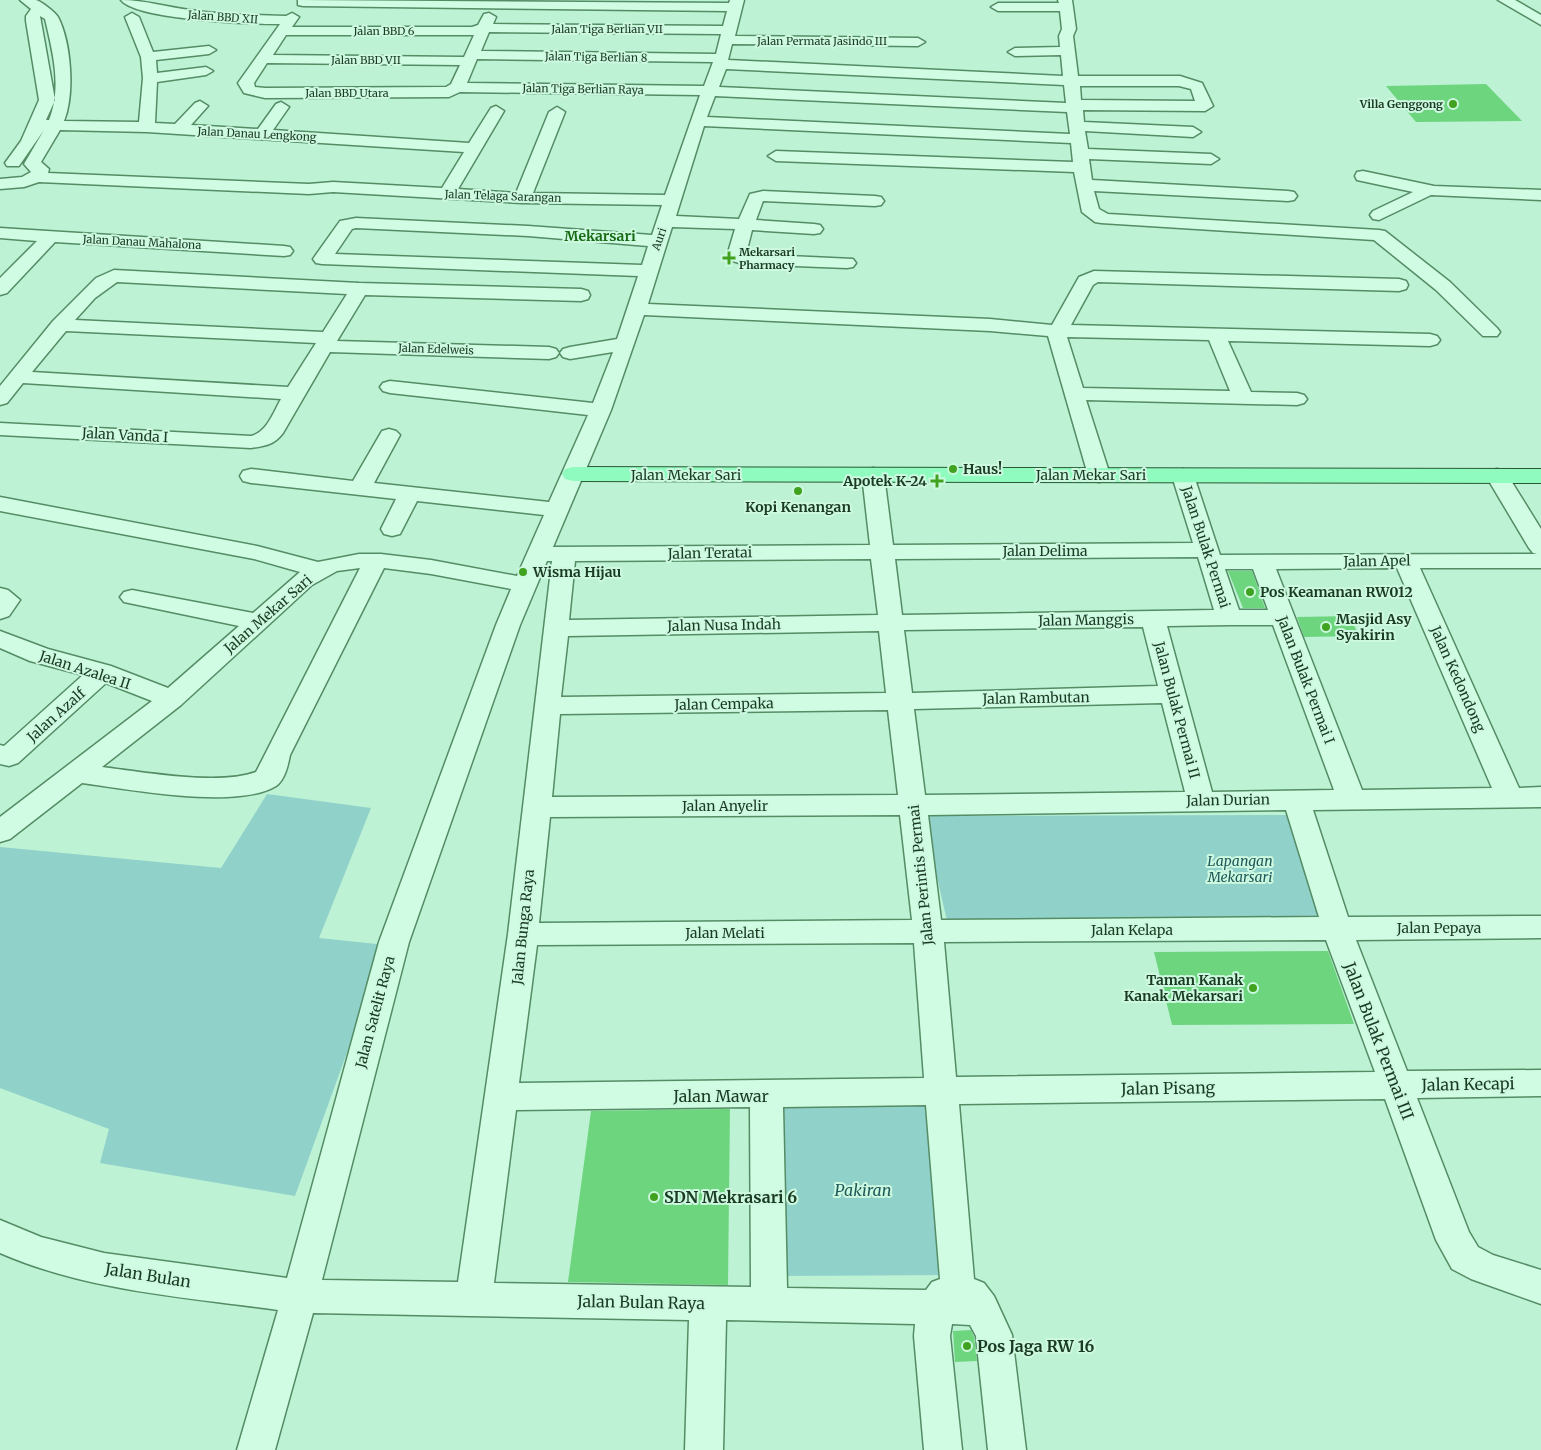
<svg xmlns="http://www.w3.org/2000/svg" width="1541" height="1450" font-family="Merriweather,serif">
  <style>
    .green { fill: #90d1c9 }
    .building { fill: #6ed57f }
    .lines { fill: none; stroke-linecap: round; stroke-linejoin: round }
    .minor-casing { stroke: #548c64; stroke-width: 3 }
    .major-casing { stroke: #295933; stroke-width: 2 }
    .minor { fill: #d1fce4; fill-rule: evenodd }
    .major { fill: #90fbbe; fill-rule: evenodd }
    .poi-dot { fill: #40a21e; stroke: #cdf9e1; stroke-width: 2 }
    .labels { text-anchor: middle; stroke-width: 4; stroke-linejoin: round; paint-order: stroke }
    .far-street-label { font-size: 11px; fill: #1a3a22; stroke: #cdf9e1 }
    .far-poi-label { font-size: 11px; font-weight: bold; fill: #1a3a22; stroke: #cdf9e1; text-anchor: end }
    .far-quarter-label { font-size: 14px; font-weight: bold; fill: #196b15; stroke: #cdf9e1 }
    .street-label { font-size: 14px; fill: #1a3a22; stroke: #cdf9e1 }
    .poi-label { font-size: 14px; font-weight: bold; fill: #1a3a22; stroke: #cdf9e1; text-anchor: start }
    .park-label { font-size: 14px; font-style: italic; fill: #1f5959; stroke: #cdf9e1 }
    .near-street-label { font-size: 16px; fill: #1a3a22; stroke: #cdf9e1 }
    .near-park-label { font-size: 16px; font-style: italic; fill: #1f5959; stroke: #cdf9e1 }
    .near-poi-label { font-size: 16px; font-weight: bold; fill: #1a3a22; stroke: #cdf9e1; text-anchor: start }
  </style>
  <rect width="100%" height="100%" fill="#bdf2d5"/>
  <!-- green -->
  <g class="green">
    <polygon points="267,794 371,808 319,938 386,945 295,1196 100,1163 109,1129 0,1088 0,847 221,868"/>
    <polygon points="1300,815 1319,923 948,925 923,816"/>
    <polygon points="939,1094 955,1275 780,1276 779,1102"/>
  </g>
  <!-- building -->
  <g class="building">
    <polygon points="1486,84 1522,121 1416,122 1386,86"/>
    <polygon points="1228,571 1252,571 1265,608 1243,608"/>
    <polygon points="1350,616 1359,636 1304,637 1297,617"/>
    <polygon points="1328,951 1354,1024 1172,1025 1154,952"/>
    <polygon points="722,1109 730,1109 728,1285 568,1282 591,1111"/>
    <polygon points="971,1330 974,1337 977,1361 955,1362 953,1331"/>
  </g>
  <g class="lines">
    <!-- minor casing -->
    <g class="minor-casing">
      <g id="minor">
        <path d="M20,0C25,0 32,0 36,0C42,2 55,12 58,17C71,42 75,94 64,121L139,122L143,78L141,57L125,17L132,13L139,17L153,52L209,46L216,50L209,54L156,60L157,73L206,67L213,71L206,75L157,82L155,123L175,124L195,103L200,101L208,106L191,125L258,129L276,104L281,102L289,107L273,130L469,143L491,108L496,106L504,111L458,189L516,193L549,112L557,107L565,112L533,193L665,195L700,95L460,92L449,97L265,98L244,93L238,83L280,24C253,24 136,20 121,0C145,0 166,7 190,10C221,15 254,15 286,16L292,13L299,17L292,27H472L478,25L484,14L489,13L496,17L493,24L723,26L727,11L303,6L298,5V0L729,3L730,0H744L735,36L918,38L925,42L918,46L732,44L728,60L1063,76L1061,55L1015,56L1008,52L1015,48L1060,47L1059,36L1062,29L1060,11H998L991,7L998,3H1059L1058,0H1072L1076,29L1073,36L1078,76H1180L1202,83L1213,106L1205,111L1083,110L1084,122L1193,127L1201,132L1193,137L1085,131L1088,149L1211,154L1219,159L1211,164L1089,159L1092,180L1288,191L1294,192L1297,196L1294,200L1288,201L1094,191L1099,209L1108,214L1379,230L1385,231L1450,282L1497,328L1500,332L1497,336H1483L1436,290L1374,240L1101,223L1095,222L1082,212L1074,172L776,161L768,156L776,151L1073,162L1071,143L704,126L676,216L739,219L750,194L763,191L875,196L881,197L884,201L881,205L875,206L763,201L756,220L814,224L820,225L823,229L820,233L814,234L752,230L746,254L853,259L856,263L853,267L847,268L742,264L730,260L727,256L735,229L672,227L648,304L990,319L1052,325L1079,277L1094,271L1399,279L1406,281L1408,285L1406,289L1399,291L1098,282L1093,285L1071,325L1430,334L1437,336L1440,340L1437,344L1430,346L1228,341L1251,392L1297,393L1304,395L1307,399L1304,403L1297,405L1086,400L1110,475L1107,480L1099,482L1091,480L1088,475L1048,336L990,331L644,315L611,410L553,547L870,545L862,475L865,470L873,468L881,470L884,475L893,545L1193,543L1172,476L1175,471L1183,469L1191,471L1194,476L1220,555L1537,554L1533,553L1529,548L1486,476L1489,471L1497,469L1505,471L1541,529V568H1420L1519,788L1541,787V807L1313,810L1348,917L1541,916V938L1356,940L1407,1071L1541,1070V1096L1417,1098L1469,1232L1478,1247L1493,1255L1541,1270V1304L1471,1279L1452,1269L1436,1240L1385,1099L959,1104L974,1279L984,1283L994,1296L1012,1335L1026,1450H988L976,1336L970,1325L952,1324L950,1336L962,1450H924L914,1336L915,1324L726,1320L723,1450H685L689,1320L313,1313L275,1450H237L278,1310C185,1297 87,1291 0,1253V1220L41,1237L104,1253L287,1278L379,942L496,625L511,589L431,574L384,568L290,755C288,765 285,780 276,786C237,810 127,789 82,783L10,839L0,842V817L152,701L106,683L18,763L9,766L0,764V745L4,746L83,675L30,661L0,648V631L48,649L111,666L168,688L239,626L124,602L120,597L124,592L132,590L253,613L300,572L254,559L0,511V497L257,546L318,562L359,554H381L431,560L517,576L544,515L417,501L400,534L392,536L384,534L381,529L396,499L251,483L243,481L240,476L243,471L251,469L353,481L382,431L389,429L396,431L400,435L374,483L549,502L588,415L390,393L383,391L380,387L383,383L390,381L593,403L613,352L570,359L563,357L560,353L563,349L570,347L617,339L638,276L322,264L316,263L313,259L340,221L356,218L528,226L652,235L662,205L522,203L333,192L309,194L39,182L24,187L0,189V179L22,177L31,172L24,164L44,130L19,166H7L5,163L21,141L39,100L26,21V16L31,9ZM40,16L45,19C53,53 62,87 49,120H46L55,100ZM489,32L721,34L716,54L481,51ZM286,35H474L464,57L273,55ZM477,59L713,62L704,86L467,83ZM267,63L460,65L451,84L446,87L265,88L255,87L254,83ZM726,69L1064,85L1066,103L719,87ZM1080,86H1179L1191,89L1195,101L1081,100ZM715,96L1067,112L1070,134L707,117ZM60,130L147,132L464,152L442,188L333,182L309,184L48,173L49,169L41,162ZM356,228L528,236L648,246L642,265L335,254L352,229ZM1067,337L1209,340L1230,391L1083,388ZM1198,557L1214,610L902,615L895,559ZM871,559L878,615L569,620L575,561ZM547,561H552L508,934L458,1282L322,1280L409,942L520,625ZM360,568L256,772C219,786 143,772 102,767L181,705L312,585L337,571ZM1397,568L1492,788L1362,790L1276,569ZM1225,569H1253L1268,610H1239ZM1230,625H1273L1334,790L1212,792L1167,626ZM1143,627L1158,686L912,693L904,630ZM879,631L886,693L561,697L568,636ZM1162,703L1185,792L925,795L914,709ZM888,710L898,795L552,797L560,714ZM1286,810L1319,917L941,920L928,815ZM900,815L912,920L539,923L550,817ZM1326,940L1375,1072L956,1077L944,942ZM914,943L924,1078L519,1083L537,945ZM926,1105L940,1279L932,1282L926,1290L787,1288L783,1107ZM750,1107L751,1287L494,1283L516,1110Z"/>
        <polygon points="1498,0 1515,0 1541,15 1541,25"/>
        <polygon points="1363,171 1434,186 1541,190 1541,200 1431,195 1379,220 1373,219 1370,215 1373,211 1413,192 1357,180 1355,176 1357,172"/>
        <polygon points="0,228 284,246 290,247 293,251 290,255 284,256 55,242 7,293 0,295 0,278 37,241 0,238"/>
        <path d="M114,270L359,283L581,289L588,291L590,295L588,299L581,301L365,295L337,341L549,347L556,349L559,353L556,357L549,359L330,352L283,433C274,445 265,446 251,448L0,435V423L251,436C267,432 273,413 281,399L23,383L7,403L0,405V386L53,321L96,278ZM117,282L347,294L323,332L75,320L95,298ZM66,331L316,343L288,387L32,372Z"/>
        <polygon points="0,588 8,590 20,600 9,616 0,619"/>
      </g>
    </g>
    <!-- major casing -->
    <g class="major-casing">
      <polygon id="major" points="573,467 1541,469 1541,483 573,481 565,479 562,474 565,469"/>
    </g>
    <!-- minor -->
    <use href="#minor" class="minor"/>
    <!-- major -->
    <use href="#major" class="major"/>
  </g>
  <!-- markers -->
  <g class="poi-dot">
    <circle cx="1453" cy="104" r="5"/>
    <path d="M726.5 250.5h5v5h5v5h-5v5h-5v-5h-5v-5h5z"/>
    <circle cx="953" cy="469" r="5"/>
    <path d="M934.5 473.5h5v5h5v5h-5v5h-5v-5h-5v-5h5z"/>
    <circle cx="798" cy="491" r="5"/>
    <circle cx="523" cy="572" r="5"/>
    <circle cx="1250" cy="592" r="5"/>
    <circle cx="1326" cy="627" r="5"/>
    <circle cx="1253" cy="988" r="5"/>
    <circle cx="654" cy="1197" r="5"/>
    <circle cx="967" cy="1346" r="5"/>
  </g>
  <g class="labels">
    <!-- far-street labels -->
    <g class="far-street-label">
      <text transform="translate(223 17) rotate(4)" y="4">Jalan BBD XII</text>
      <text x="607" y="33">Jalan Tiga Berlian VII</text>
      <text x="384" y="35">Jalan BBD 6</text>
      <text x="822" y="45">Jalan Permata Jasindo III</text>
      <text transform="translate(596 57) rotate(1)" y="4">Jalan Tiga Berlian 8</text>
      <text x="366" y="64">Jalan BBD VII</text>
      <text transform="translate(583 89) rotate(1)" y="4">Jalan Tiga Berlian Raya</text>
      <text x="347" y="97">Jalan BBD Utara</text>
      <text transform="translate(257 134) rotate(3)" y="4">Jalan Danau Lengkong</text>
      <text transform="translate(503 196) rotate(2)" y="4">Jalan Telaga Sarangan</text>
      <text transform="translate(659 239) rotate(-71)" y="4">Auri</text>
      <text transform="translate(142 242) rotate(3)" y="4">Jalan Danau Mahalona</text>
      <text transform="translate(436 349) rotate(2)" y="4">Jalan Edelweis</text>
    </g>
    <!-- far-poi labels -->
    <g class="far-poi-label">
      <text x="1443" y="108">Villa Genggong</text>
      <text x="739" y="256" text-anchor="start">Mekarsari<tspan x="739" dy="13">Pharmacy</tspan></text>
    </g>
    <!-- far-quarter labels -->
    <g class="far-quarter-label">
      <text x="600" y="241">Mekarsari</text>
    </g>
    <!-- street labels -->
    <g class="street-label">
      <text transform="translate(125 435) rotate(3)" y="5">Jalan Vanda I</text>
      <text x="686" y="480">Jalan Mekar Sari</text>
      <text x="1091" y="480">Jalan Mekar Sari</text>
      <text transform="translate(1206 547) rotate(72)" y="5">Jalan Bulak Permai</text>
      <text x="1045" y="556">Jalan Delima</text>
      <text transform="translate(710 553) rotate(-1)" y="5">Jalan Teratai</text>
      <text transform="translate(1377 561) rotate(-1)" y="5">Jalan Apel</text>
      <text transform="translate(268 614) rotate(-41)" y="5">Jalan Mekar Sari</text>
      <text transform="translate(1086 620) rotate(-1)" y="5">Jalan Manggis</text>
      <text transform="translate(724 625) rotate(-1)" y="5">Jalan Nusa Indah</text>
      <text transform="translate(85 670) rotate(18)" y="5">Jalan Azalea II</text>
      <text transform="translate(1458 679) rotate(66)" y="5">Jalan Kedondong</text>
      <text transform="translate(1306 680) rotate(69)" y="5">Jalan Bulak Permai I</text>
      <text transform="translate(1036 698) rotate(-1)" y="5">Jalan Rambutan</text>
      <text transform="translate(724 704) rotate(-1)" y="5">Jalan Cempaka</text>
      <text transform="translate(1177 710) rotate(75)" y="5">Jalan Bulak Permai II</text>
      <text transform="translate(56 715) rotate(-42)" y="5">Jalan Azalf</text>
      <text transform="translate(1228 800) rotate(-1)" y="5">Jalan Durian</text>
      <text x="725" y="811">Jalan Anyelir</text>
      <text transform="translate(921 875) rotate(-96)" y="5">Jalan Perintis Permai</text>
      <text transform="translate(523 927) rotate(-84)" y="5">Jalan Bunga Raya</text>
      <text x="1439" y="933">Jalan Pepaya</text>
      <text x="1132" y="935">Jalan Kelapa</text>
      <text x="725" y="938">Jalan Melati</text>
      <text transform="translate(375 1012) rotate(-75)" y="5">Jalan Satelit Raya</text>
    </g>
    <!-- poi labels -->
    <g class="poi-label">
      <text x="963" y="474">Haus!</text>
      <text x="927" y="486" text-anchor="end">Apotek K-24</text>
      <text x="798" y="512" text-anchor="middle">Kopi Kenangan</text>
      <text x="533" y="577">Wisma Hijau</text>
      <text x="1260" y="597">Pos Keamanan RW012</text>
      <text x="1336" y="624">Masjid Asy<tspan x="1336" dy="16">Syakirin</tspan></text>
      <text x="1243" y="985" text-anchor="end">Taman Kanak<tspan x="1243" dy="16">Kanak Mekarsari</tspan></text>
    </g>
    <!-- park labels -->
    <g class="park-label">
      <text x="1240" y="866">Lapangan<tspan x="1240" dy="16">Mekarsari</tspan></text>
    </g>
    <!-- near-street labels -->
    <g class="near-street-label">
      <text transform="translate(1379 1041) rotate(69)" y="6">Jalan Bulak Permai III</text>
      <text transform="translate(1468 1084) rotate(-1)" y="6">Jalan Kecapi</text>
      <text transform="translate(1168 1088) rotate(-1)" y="6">Jalan Pisang</text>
      <text x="721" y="1102">Jalan Mawar</text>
      <text transform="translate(148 1275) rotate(9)" y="6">Jalan Bulan</text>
      <text transform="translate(641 1302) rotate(1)" y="6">Jalan Bulan Raya</text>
    </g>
    <!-- near-park labels -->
    <g class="near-park-label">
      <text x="863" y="1196">Pakiran</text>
    </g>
    <!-- near-poi labels -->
    <g class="near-poi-label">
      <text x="664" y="1203">SDN Mekrasari 6</text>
      <text x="977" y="1352">Pos Jaga RW 16</text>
    </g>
  </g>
</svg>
